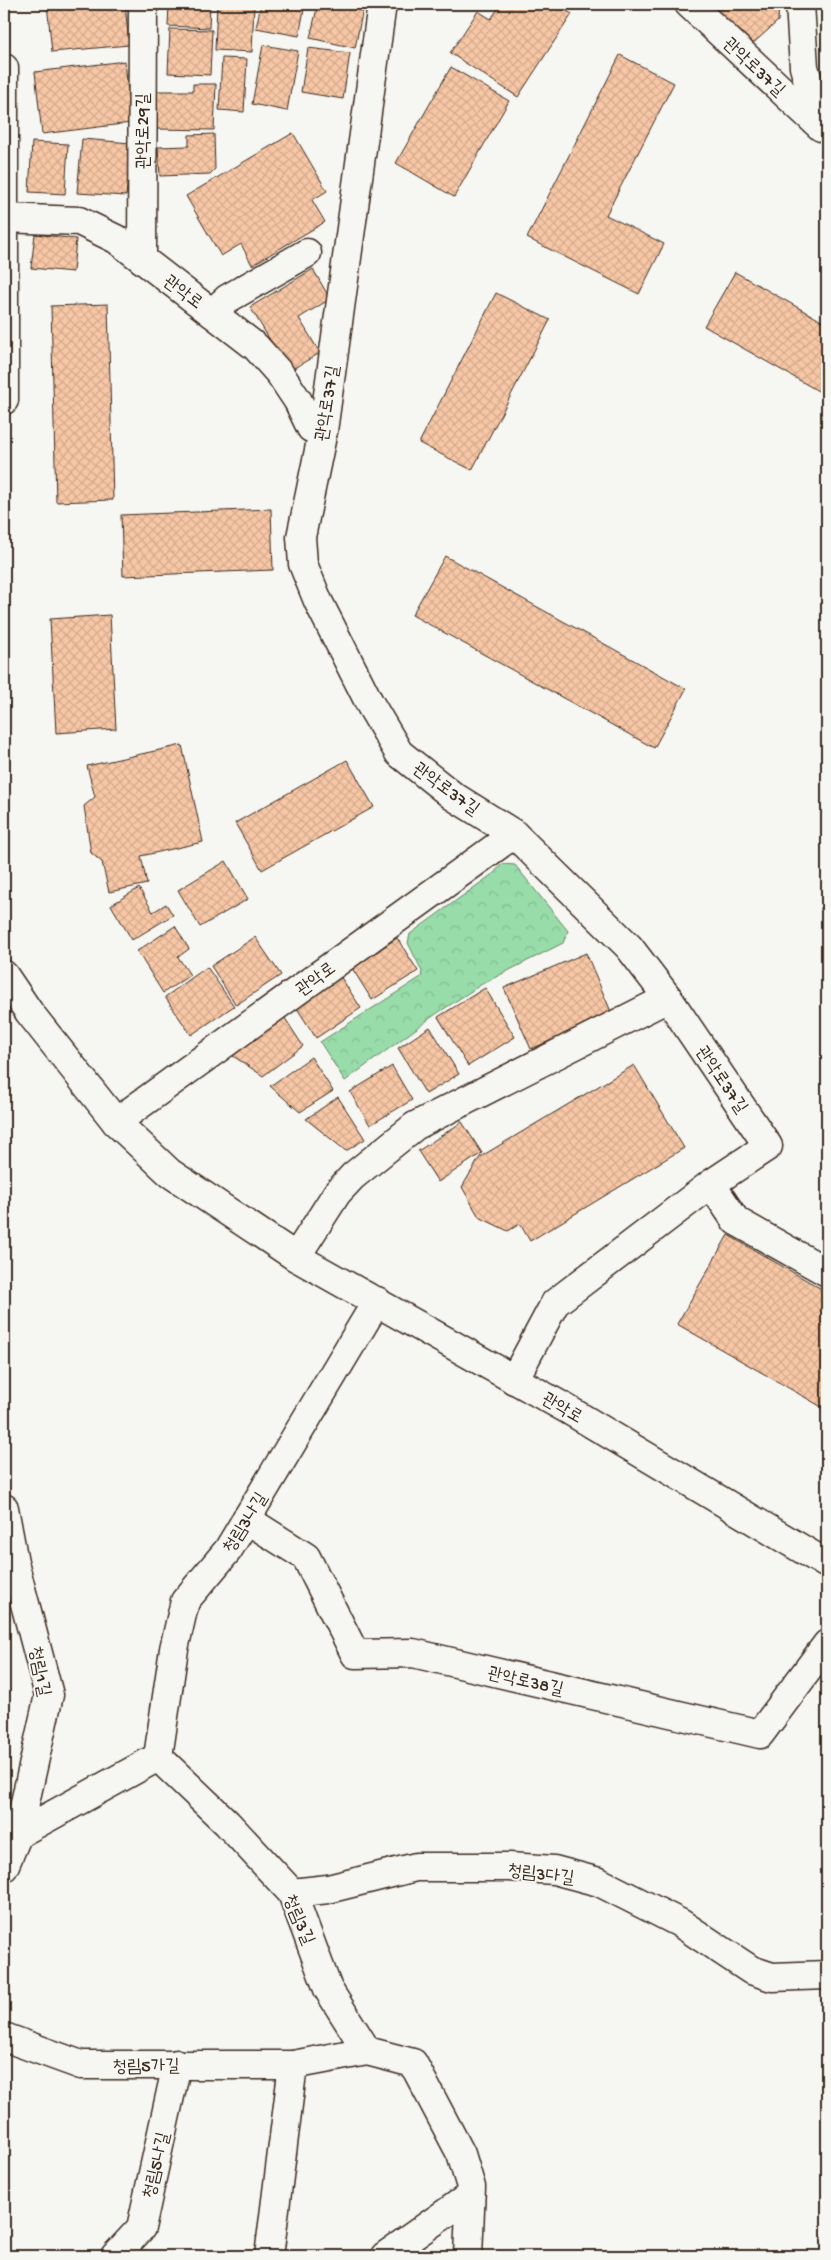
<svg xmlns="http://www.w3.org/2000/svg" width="831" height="2260" font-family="'Gochi Hand','Poor Story',sans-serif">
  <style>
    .forest { fill: url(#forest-crowns); stroke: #698364 }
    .building { fill: url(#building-cross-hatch); stroke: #3b2a1e }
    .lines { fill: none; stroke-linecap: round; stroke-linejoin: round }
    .minor-casing { stroke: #3b2a1e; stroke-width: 31 }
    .major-casing { stroke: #3b2a1e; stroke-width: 31 }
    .minor { stroke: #f6f6f2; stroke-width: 28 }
    .major { stroke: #f6f6f2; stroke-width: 28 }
    .labels { text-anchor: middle; stroke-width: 4; stroke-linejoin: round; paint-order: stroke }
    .street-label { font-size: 18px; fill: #3b2a1e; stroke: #f6f6f2 }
  </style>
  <defs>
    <pattern id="forest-crowns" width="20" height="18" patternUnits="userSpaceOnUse" patternTransform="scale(1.25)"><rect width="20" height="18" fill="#97dca9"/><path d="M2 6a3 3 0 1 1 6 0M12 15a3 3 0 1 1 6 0" fill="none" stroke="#83bd91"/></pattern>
    <pattern id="building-cross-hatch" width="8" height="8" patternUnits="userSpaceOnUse" patternTransform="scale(1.25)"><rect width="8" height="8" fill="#f7c7a6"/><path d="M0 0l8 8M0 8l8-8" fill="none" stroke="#d5ab8e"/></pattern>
  </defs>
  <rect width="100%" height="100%" fill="#f6f6f2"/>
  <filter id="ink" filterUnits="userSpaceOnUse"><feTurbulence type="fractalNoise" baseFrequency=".02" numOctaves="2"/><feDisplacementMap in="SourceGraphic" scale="10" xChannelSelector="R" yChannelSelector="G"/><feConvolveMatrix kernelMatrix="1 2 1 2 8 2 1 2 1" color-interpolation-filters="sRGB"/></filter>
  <g filter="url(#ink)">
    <!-- forest -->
    <polygon class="forest" points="502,864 515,865 568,931 563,943 482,984 436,1014 345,1081 320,1042 421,977 422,971 408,943 410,934 494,873"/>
    <!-- building -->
    <g class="building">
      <polygon points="47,4 125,4 129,45 52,52"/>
      <polygon points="169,4 210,4 209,28 168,26"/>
      <polygon points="217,4 254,4 252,52 215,50"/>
      <polygon points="261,4 305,4 299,36 256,28"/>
      <polygon points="318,4 337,4 363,9 355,48 310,38"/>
      <polygon points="501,4 555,4 572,14 518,97 450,53 478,11 491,19"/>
      <polygon points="711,4 779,4 778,21 749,47"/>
      <polygon points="170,29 212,30 210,75 168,73"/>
      <polygon points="263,45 298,51 287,111 252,104"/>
      <polygon points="308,48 350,53 343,99 301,92"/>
      <polygon points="620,55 674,83 606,215 664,244 639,294 527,238"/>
      <polygon points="222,58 247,59 244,112 219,110"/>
      <polygon points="125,61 131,123 42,134 35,72"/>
      <polygon points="451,67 509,101 454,197 396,163"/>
      <polygon points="193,84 216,84 214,130 156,129 157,91 193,91"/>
      <polygon points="293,133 327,191 312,200 325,222 252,265 241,244 221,256 186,196"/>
      <polygon points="214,134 215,169 210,174 160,176 158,147 189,146 189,135"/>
      <polygon points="82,139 131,143 126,196 77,193"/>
      <polygon points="32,142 68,144 65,194 29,192"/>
      <polygon points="35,234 76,239 73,272 31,268"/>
      <polygon points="313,269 330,299 299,318 320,353 289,371 250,307"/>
      <polygon points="735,272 827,324 827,396 704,326"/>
      <polygon points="496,293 550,320 472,470 419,443"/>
      <polygon points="108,304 113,500 56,502 51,306"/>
      <polygon points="271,509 273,570 123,576 121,515"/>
      <polygon points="445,556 686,689 654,748 412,615"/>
      <polygon points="110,615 116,729 56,733 50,619"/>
      <polygon points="182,745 203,842 141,856 147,884 109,892 102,862 91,853 84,806 95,797 87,766"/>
      <polygon points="347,760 374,807 262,870 235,823"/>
      <polygon points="226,861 248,899 200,927 178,890"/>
      <polygon points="139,888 153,912 166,904 173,915 132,940 111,905"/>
      <polygon points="175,926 189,949 178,957 190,975 163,993 137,951"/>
      <polygon points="255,937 281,975 236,1005 211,966"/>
      <polygon points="397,938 418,971 372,1000 352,968"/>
      <polygon points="586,953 612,1014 531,1049 504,988"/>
      <polygon points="207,967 234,1006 191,1035 165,997"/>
      <polygon points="340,976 361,1008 316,1038 295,1005"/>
      <polygon points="485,988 515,1037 468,1066 438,1017"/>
      <polygon points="279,1009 303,1046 263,1076 224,1050"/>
      <polygon points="430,1027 459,1074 426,1094 398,1048"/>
      <polygon points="311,1057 333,1091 300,1112 270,1086"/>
      <polygon points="634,1065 684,1148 530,1241 520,1224 508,1231 479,1217 462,1187 480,1157"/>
      <polygon points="392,1066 412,1100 370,1125 350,1092"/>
      <polygon points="338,1097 365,1139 346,1151 306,1119"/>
      <polygon points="462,1122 482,1153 438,1182 418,1151"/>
      <polygon points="728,1235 827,1292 827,1410 677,1324"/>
    </g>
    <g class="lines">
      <!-- minor casing -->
      <g class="minor-casing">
        <g id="minor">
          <polyline points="382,4 323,431 301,537 303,564 318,601 370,704 399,753 453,796 514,834 629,947 668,998 768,1146 711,1184 555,1303 514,1380"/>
          <polyline points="689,4 821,127"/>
          <polyline points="800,4 804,67 821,126"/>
          <polyline points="4,68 4,400"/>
          <polyline points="4,218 79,221 116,239 256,347 280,374 298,401 311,428 323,431"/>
          <polyline points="142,259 143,4"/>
          <polyline points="212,313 227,299 307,253"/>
          <polyline points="116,1122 514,834"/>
          <polyline points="711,1184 736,1221 827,1272"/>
          <polyline points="296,1257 337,1193 353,1176 415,1126 668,998"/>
          <polyline points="4,1508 14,1562 49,1695 18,1834 4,1867"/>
          <polyline points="246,1519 306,1557 355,1654 413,1653 760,1734 827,1644"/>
          <polyline points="158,1757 227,1823 292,1893 328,1989 367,2051 413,2063 461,2154 471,2187 468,2256"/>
          <polyline points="158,1757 174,1649 185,1601 228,1550 377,1301"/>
          <polyline points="12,1825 18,1834 158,1757"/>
          <polyline points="292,1893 328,1889 416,1867 509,1867 554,1870 599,1882 680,1923 751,1970 772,1977 827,1975"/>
          <polyline points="4,2037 81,2065 293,2065 367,2051"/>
          <polyline points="115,2256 141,2228 177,2064"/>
          <polyline points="269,2256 293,2065"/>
          <polyline points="385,2256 470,2196"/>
        </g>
      </g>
      <!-- major casing -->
      <g class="major-casing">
        <polyline id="major" points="4,975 29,1012 116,1122 170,1173 296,1257 567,1409 827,1564"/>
      </g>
      <!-- minor -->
      <use href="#minor" class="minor"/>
      <!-- major -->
      <use href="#major" class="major"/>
    </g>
  </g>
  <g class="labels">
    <!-- street labels -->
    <g class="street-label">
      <text transform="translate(755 66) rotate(43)" y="6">관악로37길</text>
      <text transform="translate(142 131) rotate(-90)" y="6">관악로29길</text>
      <text transform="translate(184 291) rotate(37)" y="6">관악로</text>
      <text transform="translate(326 403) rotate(-81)" y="6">관악로37길</text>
      <text transform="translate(447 788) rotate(36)" y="6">관악로37길</text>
      <text transform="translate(315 978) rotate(-36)" y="6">관악로</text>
      <text transform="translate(723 1079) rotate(56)" y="6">관악로37길</text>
      <text transform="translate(563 1407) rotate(30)" y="6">관악로</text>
      <text transform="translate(244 1522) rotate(-58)" y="6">청림3나길</text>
      <text transform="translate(41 1671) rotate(79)" y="6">청림1길</text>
      <text transform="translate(526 1680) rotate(13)" y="6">관악로38길</text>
      <text transform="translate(541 1873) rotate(7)" y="6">청림3다길</text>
      <text transform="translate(300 1919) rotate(67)" y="6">청림3길</text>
      <text transform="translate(146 2065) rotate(-1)" y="6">청림5가길</text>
      <text transform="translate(155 2165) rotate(-77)" y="6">청림5나길</text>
    </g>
  </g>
  <!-- margin -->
  <rect width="831" height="2260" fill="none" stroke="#f6f6f2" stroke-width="20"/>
  <rect x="10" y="10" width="811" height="2240" fill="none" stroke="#3b2a1e" stroke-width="2" filter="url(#ink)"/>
</svg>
